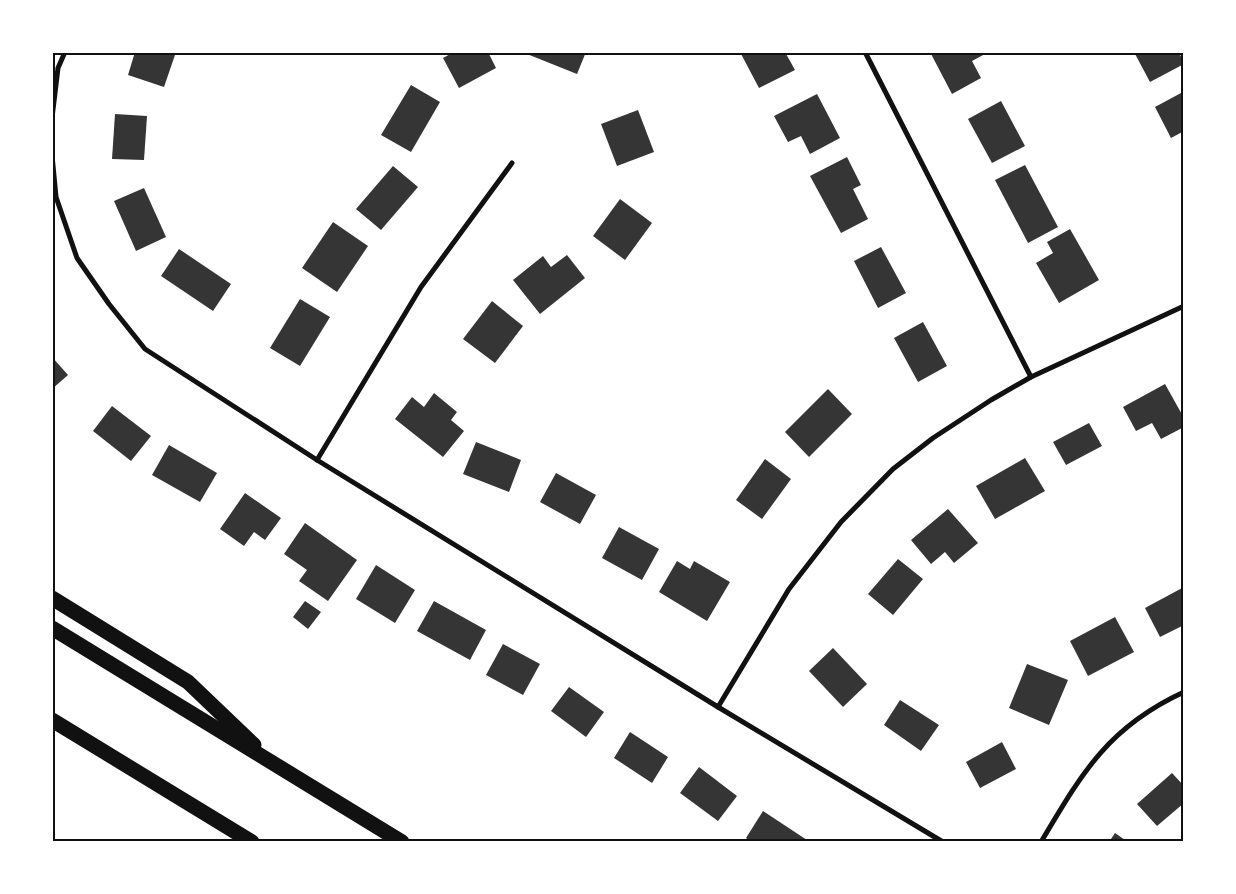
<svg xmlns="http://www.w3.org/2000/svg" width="1236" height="894" font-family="Quicksand,sans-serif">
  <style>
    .building { fill: #353535 }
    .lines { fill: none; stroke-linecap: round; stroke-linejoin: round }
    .minor { stroke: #111; stroke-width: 5 }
    .motorway { stroke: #111; stroke-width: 15 }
    .neatline { fill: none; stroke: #111; stroke-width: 2 }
  </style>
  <rect width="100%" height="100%" fill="#fff"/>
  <!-- building -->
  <g class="building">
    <polygon points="135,52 176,52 164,87 128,75"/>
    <polygon points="454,52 488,52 496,68 459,88 443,58"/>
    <polygon points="528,52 586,52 577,74 527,54"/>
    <polygon points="740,52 785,52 795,70 759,88"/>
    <polygon points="930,52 984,52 985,54 972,61 981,78 952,94"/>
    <polygon points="1134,52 1179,52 1184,64 1150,82"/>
    <polygon points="411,85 440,102 411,152 381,135"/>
    <polygon points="1181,93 1184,98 1184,131 1171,138 1155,107"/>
    <polygon points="817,94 840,138 810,154 801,136 788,142 774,116"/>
    <polygon points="1001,101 1025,146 992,163 968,119"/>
    <polygon points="638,110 654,152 617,166 601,124"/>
    <polygon points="115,114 147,116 144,160 112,159"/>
    <polygon points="847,157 861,185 853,189 868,219 841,233 810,176"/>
    <polygon points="1025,165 1058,227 1028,243 995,180"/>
    <polygon points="393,166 418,187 381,230 356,209"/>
    <polygon points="144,188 166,237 136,251 114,201"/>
    <polygon points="620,199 652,223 625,260 593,236"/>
    <polygon points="333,222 368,246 337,292 302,268"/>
    <polygon points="1070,229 1099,280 1059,303 1036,263 1053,253 1047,242"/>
    <polygon points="881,247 906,293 878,308 854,261"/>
    <polygon points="179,249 231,284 213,311 161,276"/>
    <polygon points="567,255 585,278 540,314 513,280 543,256 551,267"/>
    <polygon points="300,299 330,317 300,366 270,348"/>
    <polygon points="492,301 523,326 495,363 463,339"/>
    <polygon points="923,322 947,366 918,382 894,338"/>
    <polygon points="52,357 68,375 52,389"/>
    <polygon points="1165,384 1184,418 1184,427 1161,439 1152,423 1136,431 1123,407"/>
    <polygon points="828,389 852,414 809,457 785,432"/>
    <polygon points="434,393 457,412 451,420 464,431 443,457 395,419 412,397 424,407"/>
    <polygon points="112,406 151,436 131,461 93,431"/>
    <polygon points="1089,423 1102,446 1066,465 1053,442"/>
    <polygon points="476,442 521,460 509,492 463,474"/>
    <polygon points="169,445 217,473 200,502 152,475"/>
    <polygon points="1025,458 1045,491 995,519 976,486"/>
    <polygon points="765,459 791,479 762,519 736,500"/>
    <polygon points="556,473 596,495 580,524 540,502"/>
    <polygon points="245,493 281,518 265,540 254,532 244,546 220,529"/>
    <polygon points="948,509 978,543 954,563 945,552 931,564 911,540"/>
    <polygon points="305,523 357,560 328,601 299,581 307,570 284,554"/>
    <polygon points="619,527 659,549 642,580 602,558"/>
    <polygon points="898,559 923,579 893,615 868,594"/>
    <polygon points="677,561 690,569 694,561 730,582 707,621 659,592"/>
    <polygon points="376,565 415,590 395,623 356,599"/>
    <polygon points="1184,587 1184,625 1160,637 1145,608"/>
    <polygon points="305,601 321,612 308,629 293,617"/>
    <polygon points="434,601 486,630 470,660 417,631"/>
    <polygon points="1115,617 1134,652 1088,676 1070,641"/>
    <polygon points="503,644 540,664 523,695 486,675"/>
    <polygon points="833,648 867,684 843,707 809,671"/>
    <polygon points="1027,664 1068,680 1049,725 1009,708"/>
    <polygon points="569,687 604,712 586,737 551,711"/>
    <polygon points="900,700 939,725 921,751 884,725"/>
    <polygon points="630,732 668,757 652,783 614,758"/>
    <polygon points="1002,742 1016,769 980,788 966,762"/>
    <polygon points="699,767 737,796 718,821 680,793"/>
    <polygon points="1172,773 1184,786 1184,803 1157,826 1137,804"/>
    <polygon points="763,811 810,842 751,842 746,838"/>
    <polygon points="1115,833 1128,842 1109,842"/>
  </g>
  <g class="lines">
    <!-- minor -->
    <g class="minor">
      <polyline points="865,52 1031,377"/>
      <polyline points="52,118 58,68 65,52"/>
      <polyline points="52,155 56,197 77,258 109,304 145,349 317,460 718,707 943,842"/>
      <polyline points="317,460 421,287 512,163"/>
      <polyline points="718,707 789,589 841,522 893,469 933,438 991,400 1031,377 1184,306"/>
      <path d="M1041,842C1082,773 1108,727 1184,692"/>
    </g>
    <!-- motorway -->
    <g class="motorway">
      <polyline points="52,598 188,682 254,745"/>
      <polyline points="52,628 402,842"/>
      <polyline points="52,720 252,842"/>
    </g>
  </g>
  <!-- border -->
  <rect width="1236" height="894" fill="none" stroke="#ffffff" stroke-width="108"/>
  <rect x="54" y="54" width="1128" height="786" class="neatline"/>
</svg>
